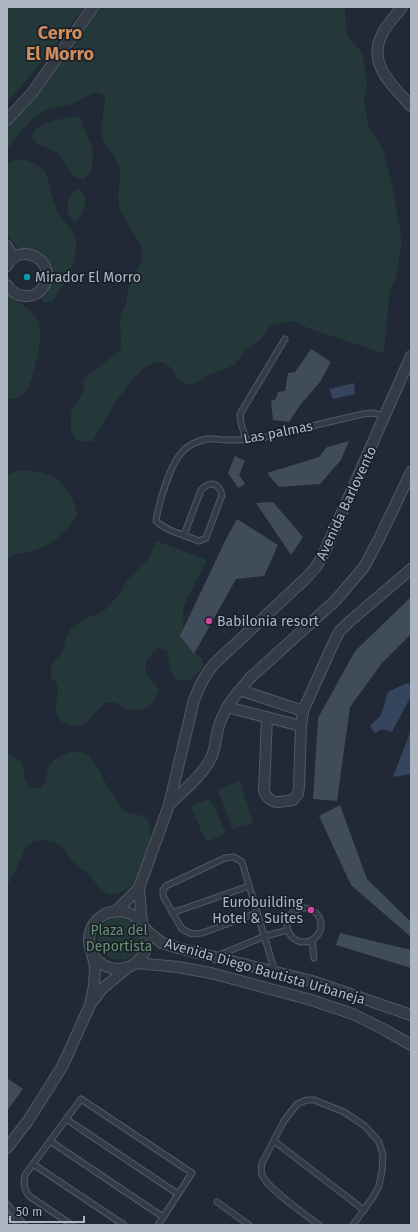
<svg xmlns="http://www.w3.org/2000/svg" width="418" height="1232" font-family="'Fira Sans',sans-serif">
  <style>
    .green { fill: #253839 }
    .water { fill: #34455d }
    .building { fill: #414c5a }
    .lines { fill: none; stroke-linecap: round; stroke-linejoin: round }
    .lane-casing { stroke: #515964; stroke-width: 7 }
    .street-casing { stroke: #515964; stroke-width: 12 }
    .lane { stroke: #333b46; stroke-width: 5 }
    .street { stroke: #333b46; stroke-width: 10 }
    .culture-dot { fill: #0f9aa8; stroke: #19202a; stroke-width: 1.5 }
    .hotel-dot { fill: #d1479c; stroke: #19202a; stroke-width: 1.5 }
    .labels { text-anchor: middle; stroke-width: 3.5; stroke-linejoin: round; paint-order: stroke }
    .poi-label { font-size: 14px; fill: #adb6c3; stroke: #19202a; text-anchor: start }
    .street-label { font-size: 14px; fill: #adb6c3; stroke: #19202a }
    .park-label { font-size: 14px; fill: #669270; stroke: #19202a }
    .district-label { font-size: 18px; font-weight: bold; fill: #cf8d5c; stroke: #19202a }
  </style>
  <rect width="100%" height="100%" fill="#202935"/>
  <!-- green -->
  <g class="green">
    <path d="M7,7H84C60,40 34,72 7,102Z"/>
    <path d="M99,7H345L346,29L349,38L362,53L364,62L367,87L364,98L365,108L369,127L384,151L393,189L402,242L395,280L391,289L389,299L384,353L312,330L296,322L288,321L279,323L271,325L260,340L245,350L235,365L208,375L200,381L192,385L183,383L176,377L172,369L165,363L156,362L142,369L130,382L124,391L117,399L93,441L84,442L75,438L71,430V413L80,397L84,388V379C96,367 110,361 121,349C122,337 118,324 122,313C123,310 125,307 126,304C127,298 127,292 129,286C133,274 143,265 142,252C140,236 124,224 120,209C115,195 122,181 119,166C117,156 104,148 102,137C99,124 106,109 105,95L95,92L72,104L46,110L30,121L7,149V124L24,102L65,59Z"/>
    <path d="M76,116L81,119L83,127L91,145L93,154L91,172L84,179L74,177L57,153L40,145L32,138L34,130C49,120 59,120 76,116Z"/>
    <path d="M16,160C19,160 23,159 26,160C29,161 42,168 44,170C47,175 48,180 49,185C50,191 55,205 57,211C62,223 75,228 76,242C76,266 66,282 53,301L45,303L39,297L45,270L23,253L7,235V164Z"/>
    <path d="M75,190H80C89,197 85,215 76,221L72,220C64,209 67,200 75,190Z"/>
    <path d="M7,294C17,302 30,307 37,319C39,322 40,328 40,331C41,343 33,382 26,391C22,397 14,399 7,399Z"/>
    <path d="M25,470C31,471 38,471 44,473C63,479 74,496 77,515C65,533 53,545 31,551C23,553 15,554 7,558V475L16,471Z"/>
    <path d="M156,541L207,560L183,607L184,638L194,653L201,657L204,665C194,677 192,684 175,679L170,670L167,651L159,648C137,664 145,672 159,689C154,705 144,715 125,708C123,707 120,705 117,703C114,702 110,702 107,702L100,707L87,722L79,726L70,725L61,721L56,712V702L58,693L57,684L51,677V668L55,660L62,653L67,635L72,628L88,617L96,615L104,611L122,591L125,583L150,557Z"/>
    <polygon points="71,751 80,752 88,755 100,770 103,779 123,810 130,814 140,815 148,819 150,828 151,837 143,865 139,874 133,884 126,890 118,894 108,894 100,889 89,874 81,869 73,862 62,846 54,842 45,840 35,841 25,847 22,857 7,886 7,753 21,761 24,771 25,780 30,787 39,789 45,782 49,765 56,759"/>
    <polygon points="240,781 253,823 232,829 218,789"/>
    <polygon points="210,798 226,834 206,842 191,807"/>
    <circle cx="120" cy="938" r="22"/>
  </g>
  <!-- water -->
  <g class="water">
    <polygon points="354,383 355,394 333,399 329,389"/>
    <polygon points="407,683 411,685 411,696 392,732 382,729 375,733 370,726 381,715 388,692"/>
    <polygon points="411,729 411,774 393,777 411,730"/>
  </g>
  <!-- building -->
  <g class="building">
    <polygon points="311,349 331,362 320,382 300,405 289,422 273,420 271,401 276,399 278,392 285,391 288,373 295,372"/>
    <polygon points="349,441 341,460 320,484 279,487 267,473 319,457 327,447"/>
    <polygon points="235,456 245,461 239,475 245,484 238,488 228,473"/>
    <polygon points="273,502 303,537 291,555 256,503"/>
    <polygon points="237,519 278,545 264,576 236,579 194,654 180,636 226,539"/>
    <polygon points="411,597 411,634 382,663 350,707 337,801 313,799 318,718 355,651"/>
    <polygon points="340,805 367,879 411,922 411,937 351,885 319,816"/>
    <polygon points="340,933 411,950 411,968 336,945"/>
    <polygon points="7,1078 23,1089 7,1111"/>
  </g>
  <g class="lines">
    <!-- lane casing -->
    <g class="lane-casing">
      <g id="lane">
        <polyline points="246,440 241,423 240,414 285,339"/>
        <path d="M184,535L201,490C210,480 219,483 222,495L206,538L199,541C185,535 166,531 156,521C159,502 170,463 184,450C189,445 198,441 206,439C213,438 220,440 227,440C239,440 249,440 261,438L363,414L374,413L385,417"/>
        <circle cx="304" cy="925" r="17"/>
        <polyline points="172,913 249,886"/>
        <polyline points="257,913 202,933 192,934 182,929 163,896 163,890 166,886 225,858 234,857 242,862 275,972"/>
        <polyline points="312,940 314,958"/>
        <polyline points="217,956 265,936 288,930"/>
        <polyline points="66,1119 178,1194"/>
        <polyline points="50,1141 163,1217"/>
        <polyline points="274,1141 364,1210"/>
        <polyline points="33,1164 124,1225"/>
        <polyline points="217,1202 249,1225"/>
        <polyline points="7,1204 24,1225"/>
        <polyline points="7,1215 21,1225"/>
        <path d="M72,1225L29,1196C24,1189 23,1184 25,1175L81,1099L192,1173L158,1225"/>
        <path d="M319,1225C306,1215 267,1188 262,1175C261,1171 261,1167 262,1163L284,1121L297,1104L307,1100H314L344,1112L365,1126L379,1142L383,1155L382,1171L379,1186L373,1197L353,1225"/>
      </g>
    </g>
    <!-- street casing -->
    <g class="street-casing">
      <g id="street">
        <path d="M402,7C397,14 390,21 385,29C364,61 391,84 411,106"/>
        <polyline points="7,120 32,93 93,7"/>
        <polyline points="7,246 13,258"/>
        <path d="M7,266C20,239 60,263 43,287C40,292 34,296 28,296C19,297 11,292 7,285"/>
        <polyline points="240,690 303,711"/>
        <polyline points="227,707 301,726"/>
        <path d="M267,717L264,791C271,806 279,802 293,800L298,794L299,787L301,726L303,711L333,644L339,632L349,622L411,569"/>
        <path d="M170,804C184,790 203,775 212,756C216,746 216,733 220,723C226,705 239,691 251,677L335,601L364,567L379,539L411,472"/>
        <circle cx="118" cy="940" r="29"/>
        <polyline points="115,912 139,888"/>
        <path d="M142,923L139,888L169,805L194,700C199,686 205,674 215,663L305,579L316,567L324,553L411,356"/>
        <polyline points="145,929 162,943 178,948 312,981 411,1015"/>
        <polyline points="136,963 178,967 211,973 311,1000 353,1014 385,1030 411,1045"/>
        <polyline points="92,1002 102,989 126,969"/>
        <polyline points="7,1148 27,1122 45,1094 63,1065 90,1005 94,986 95,967 92,953"/>
      </g>
    </g>
    <!-- lane -->
    <use href="#lane" class="lane"/>
    <!-- street -->
    <use href="#street" class="street"/>
  </g>
  <!-- markers -->
  <circle class="culture-dot" cx="27" cy="277" r="4"/>
  <g class="hotel-dot">
    <circle cx="209" cy="621" r="4"/>
    <circle cx="311" cy="910" r="4"/>
  </g>
  <g class="labels">
    <!-- poi labels -->
    <g class="poi-label">
      <text x="35" y="282">Mirador El Morro</text>
      <text x="217" y="626">Babilonia resort</text>
      <text x="303" y="907" text-anchor="end">Eurobuilding<tspan x="303" dy="16">Hotel &amp; Suites</tspan></text>
    </g>
    <!-- street labels -->
    <g class="street-label">
      <text transform="translate(278 432) rotate(-11)" y="5">Las palmas</text>
      <text transform="translate(346 503) rotate(-65)" y="5">Avenida Barlovento</text>
      <text transform="translate(265 971) rotate(16)" y="5">Avenida Diego Bautista Urbaneja</text>
    </g>
    <!-- park labels -->
    <g class="park-label">
      <text x="119" y="935">Plaza del<tspan x="119" dy="16">Deportista</tspan></text>
    </g>
    <!-- district labels -->
    <g class="district-label">
      <text x="60" y="39">Cerro<tspan x="60" dy="21">El Morro</tspan></text>
    </g>
  </g>
  <!-- border -->
  <rect width="418" height="1232" fill="none" stroke="#adb6c3" stroke-width="16"/>
  <!-- scale -->
  <path d="M10 1216v6h74v-6" fill="none" stroke="#adb6c3" stroke-width="2"/>
  <text x="16" y="1216" font-size="12" fill="#adb6c3" stroke="#19202a" stroke-width="3" paint-order="stroke">50 m</text>
</svg>
